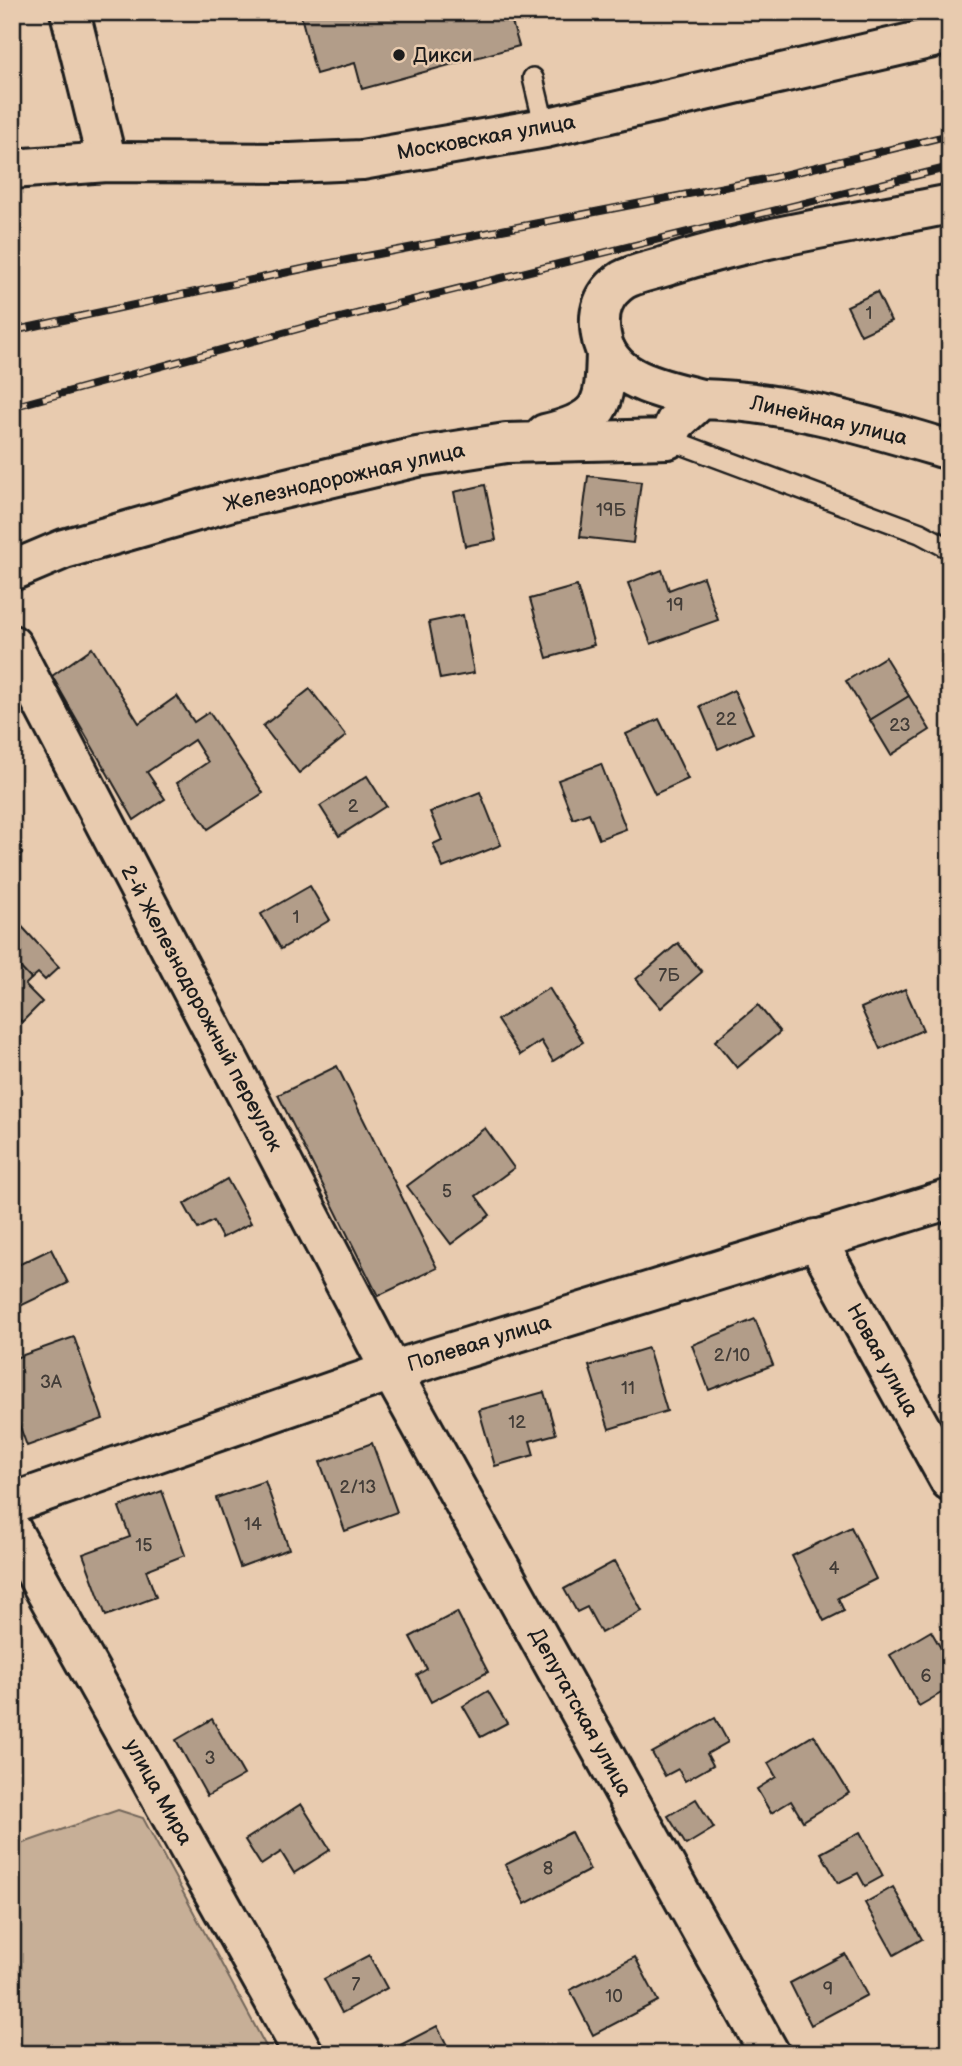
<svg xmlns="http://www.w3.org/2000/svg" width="962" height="2066" font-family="'Balsamiq Sans',sans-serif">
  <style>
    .green { fill: #c7af97; stroke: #72665a; stroke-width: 2 }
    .building { fill: #b29d89; stroke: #1c1c1c; stroke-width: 2 }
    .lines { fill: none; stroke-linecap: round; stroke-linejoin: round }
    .service-casing { stroke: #1c1c1c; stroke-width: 24 }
    .minor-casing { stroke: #1c1c1c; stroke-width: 44 }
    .service { stroke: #e8cbaf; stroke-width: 19 }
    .minor { stroke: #e8cbaf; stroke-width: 38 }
    .rail-casing { stroke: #1c1c1c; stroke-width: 8 }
    .rail { stroke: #e8cbaf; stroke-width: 5; stroke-dasharray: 16; stroke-linecap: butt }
    .poi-dot { fill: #1c1c1c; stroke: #e8cbaf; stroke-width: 2.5 }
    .labels { text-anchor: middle; stroke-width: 5; stroke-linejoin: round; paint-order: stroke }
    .number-label { font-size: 18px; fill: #423c37 }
    .poi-label { font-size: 21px; fill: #1c1c1c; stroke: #e8cbaf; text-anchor: start }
    .street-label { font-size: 21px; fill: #1c1c1c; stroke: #e8cbaf }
  </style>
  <rect width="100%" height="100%" fill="#e8cbaf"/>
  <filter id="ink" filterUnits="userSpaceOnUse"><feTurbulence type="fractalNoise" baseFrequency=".0143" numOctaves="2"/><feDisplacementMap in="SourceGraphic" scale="14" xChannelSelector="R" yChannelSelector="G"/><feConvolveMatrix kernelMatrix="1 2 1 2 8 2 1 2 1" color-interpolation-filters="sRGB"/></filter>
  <g filter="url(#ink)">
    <!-- green -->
    <polygon class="green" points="118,1810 143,1818 270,2054 12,2054 12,1847"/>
    <!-- building -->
    <g class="building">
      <polygon points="300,12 509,12 519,46 362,89 355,63 316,74"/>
      <polygon points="877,292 891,321 861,335 847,306"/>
      <polygon points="588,476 641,482 633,543 580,537"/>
      <polygon points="485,485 496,540 465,546 454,492"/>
      <polygon points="662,570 669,590 703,577 718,620 651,644 628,583"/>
      <polygon points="577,586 594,645 547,658 530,599"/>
      <polygon points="463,615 474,673 440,679 429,622"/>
      <polygon points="92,648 139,723 177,696 194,722 209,712 263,793 208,829 177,783 208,762 194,740 147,772 165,799 134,820 52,676"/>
      <polygon points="885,657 909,696 870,720 846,681"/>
      <polygon points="310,689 346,736 299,773 263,726"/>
      <polygon points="734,690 753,733 718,749 700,706"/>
      <polygon points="909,696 930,730 891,755 870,720"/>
      <polygon points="659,719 688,779 655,794 626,734"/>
      <polygon points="601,764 626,829 599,839 589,813 573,819 558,780"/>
      <polygon points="367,776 386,806 339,836 320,806"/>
      <polygon points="480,792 501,845 443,868 433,844 442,840 430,812"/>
      <polygon points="12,843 22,853 12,863"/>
      <polygon points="310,886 330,920 281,949 261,914"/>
      <polygon points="16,920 59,967 45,980 38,973 31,979 12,959 12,924"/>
      <polygon points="678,943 702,972 661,1008 636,979"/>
      <polygon points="12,959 31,979 25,985 42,1002 22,1022 12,1012"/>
      <polygon points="549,988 583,1042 553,1061 541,1041 520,1055 497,1020"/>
      <polygon points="905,989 923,1030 880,1049 861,1008"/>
      <polygon points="758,1005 780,1032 737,1068 715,1041"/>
      <polygon points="337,1066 437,1268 378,1296 278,1095"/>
      <polygon points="485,1128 514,1168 476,1196 490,1215 451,1244 407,1186"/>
      <polygon points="227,1179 251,1223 222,1238 213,1221 198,1229 184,1204"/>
      <polygon points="51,1249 68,1283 12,1310 12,1268"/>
      <polygon points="755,1319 773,1365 709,1390 692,1345"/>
      <polygon points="74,1337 103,1419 27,1446 12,1405 12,1359"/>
      <polygon points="648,1348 667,1411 609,1429 589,1366"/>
      <polygon points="544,1392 556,1434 530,1441 534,1455 495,1466 479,1410"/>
      <polygon points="372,1443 397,1512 345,1531 320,1462"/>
      <polygon points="265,1481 289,1549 240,1567 216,1498"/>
      <polygon points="162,1491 185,1555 146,1570 156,1597 106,1616 83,1554 130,1537 119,1507"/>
      <polygon points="851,1527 876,1579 838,1598 844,1611 824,1621 792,1556"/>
      <polygon points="615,1561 642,1611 601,1633 587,1607 577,1612 564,1589"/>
      <polygon points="457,1612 488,1672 431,1702 417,1675 427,1669 410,1637"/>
      <polygon points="931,1631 950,1664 950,1688 919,1706 890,1655"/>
      <polygon points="488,1691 507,1723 481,1737 463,1706"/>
      <polygon points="715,1718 728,1742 707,1754 713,1765 685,1781 678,1769 665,1776 652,1753"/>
      <polygon points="212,1719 244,1775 207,1796 176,1740"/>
      <polygon points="814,1735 849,1793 803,1821 791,1801 771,1813 757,1789 776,1777 768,1763"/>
      <polygon points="696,1799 714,1828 686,1845 668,1816"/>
      <polygon points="301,1804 330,1850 294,1873 281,1852 261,1865 245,1840"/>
      <polygon points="571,1832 590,1870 525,1904 505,1865"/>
      <polygon points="860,1832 883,1876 865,1886 858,1873 838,1883 821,1853"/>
      <polygon points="893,1887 922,1939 894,1955 865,1903"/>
      <polygon points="845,1954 867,1995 811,2025 790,1983"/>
      <polygon points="369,1955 387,1988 342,2013 324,1979"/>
      <polygon points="635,1957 658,2001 593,2035 570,1990"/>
      <polygon points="437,2026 449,2049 439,2054 383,2054"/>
    </g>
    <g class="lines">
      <!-- service casing -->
      <g class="service-casing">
        <g id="service">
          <polyline points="533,78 545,128"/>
          <polyline points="668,439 920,533 950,549"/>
        </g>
      </g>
      <!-- minor casing -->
      <g class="minor-casing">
        <g id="minor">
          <polyline points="70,12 107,162"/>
          <polyline points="12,169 107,162 290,163 362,160 545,128 950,34"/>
          <path d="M701,399C663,389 608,381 601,335C597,312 603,293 623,280C635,273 655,270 669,265C759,236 857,223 950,204"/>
          <path d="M545,434C603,420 605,406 606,351"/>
          <path d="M12,571L64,549L232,501L417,457L506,443L668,439L675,423L701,399C787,401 868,426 950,450"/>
          <polyline points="12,645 391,1371 770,2054"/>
          <polyline points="816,1239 950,1481"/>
          <polyline points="12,1503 391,1371 950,1199"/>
          <polyline points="12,1531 304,2054"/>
        </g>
      </g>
      <!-- service -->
      <use href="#service" class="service"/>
      <!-- minor -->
      <use href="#minor" class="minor"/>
      <!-- rail casing -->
      <g class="rail-casing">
        <g id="rail">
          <polyline points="12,331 326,264 771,178 950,135"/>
          <polyline points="12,407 316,324 950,167"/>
        </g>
      </g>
      <!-- rail -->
      <use href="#rail" class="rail"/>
    </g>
  </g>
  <!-- markers -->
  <circle class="poi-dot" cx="399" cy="55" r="7"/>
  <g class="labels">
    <!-- number labels -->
    <g class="number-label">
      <text x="869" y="319">1</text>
      <text x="611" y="516">19Б</text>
      <text x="675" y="611">19</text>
      <text x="726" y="725">22</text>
      <text x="900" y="731">23</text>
      <text x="353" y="812">2</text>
      <text x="296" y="923">1</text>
      <text x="669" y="981">7Б</text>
      <text x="447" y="1197">5</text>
      <text x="732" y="1361">2/10</text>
      <text x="51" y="1388">3А</text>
      <text x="628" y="1394">11</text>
      <text x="517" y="1428">12</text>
      <text x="358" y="1493">2/13</text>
      <text x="253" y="1530">14</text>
      <text x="144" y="1551">15</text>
      <text x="834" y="1574">4</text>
      <text x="926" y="1682">6</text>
      <text x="210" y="1764">3</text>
      <text x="548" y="1874">8</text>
      <text x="356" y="1990">7</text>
      <text x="828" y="1995">9</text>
      <text x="614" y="2002">10</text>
    </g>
    <!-- poi labels -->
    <g class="poi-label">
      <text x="413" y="62">Дикси</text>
    </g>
    <!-- street labels -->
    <g class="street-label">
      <text transform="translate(486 137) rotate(-10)" y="7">Московская улица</text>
      <text transform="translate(829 420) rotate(13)" y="7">Линейная улица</text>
      <text transform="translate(344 477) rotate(-13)" y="7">Железнодорожная улица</text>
      <text transform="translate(202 1008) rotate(62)" y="7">2-й Железнодорожный переулок</text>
      <text transform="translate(479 1343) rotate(-17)" y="7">Полевая улица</text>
      <text transform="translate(883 1360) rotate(61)" y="7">Новая улица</text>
      <text transform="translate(581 1712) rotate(61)" y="7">Депутатская улица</text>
      <text transform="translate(159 1792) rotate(61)" y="7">улица Мира</text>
    </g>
  </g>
  <!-- margin -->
  <rect width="962" height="2066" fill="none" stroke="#e8cbaf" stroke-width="42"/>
  <rect x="21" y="21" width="920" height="2024" fill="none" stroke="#1c1c1c" stroke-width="2.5" filter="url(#ink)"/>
</svg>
